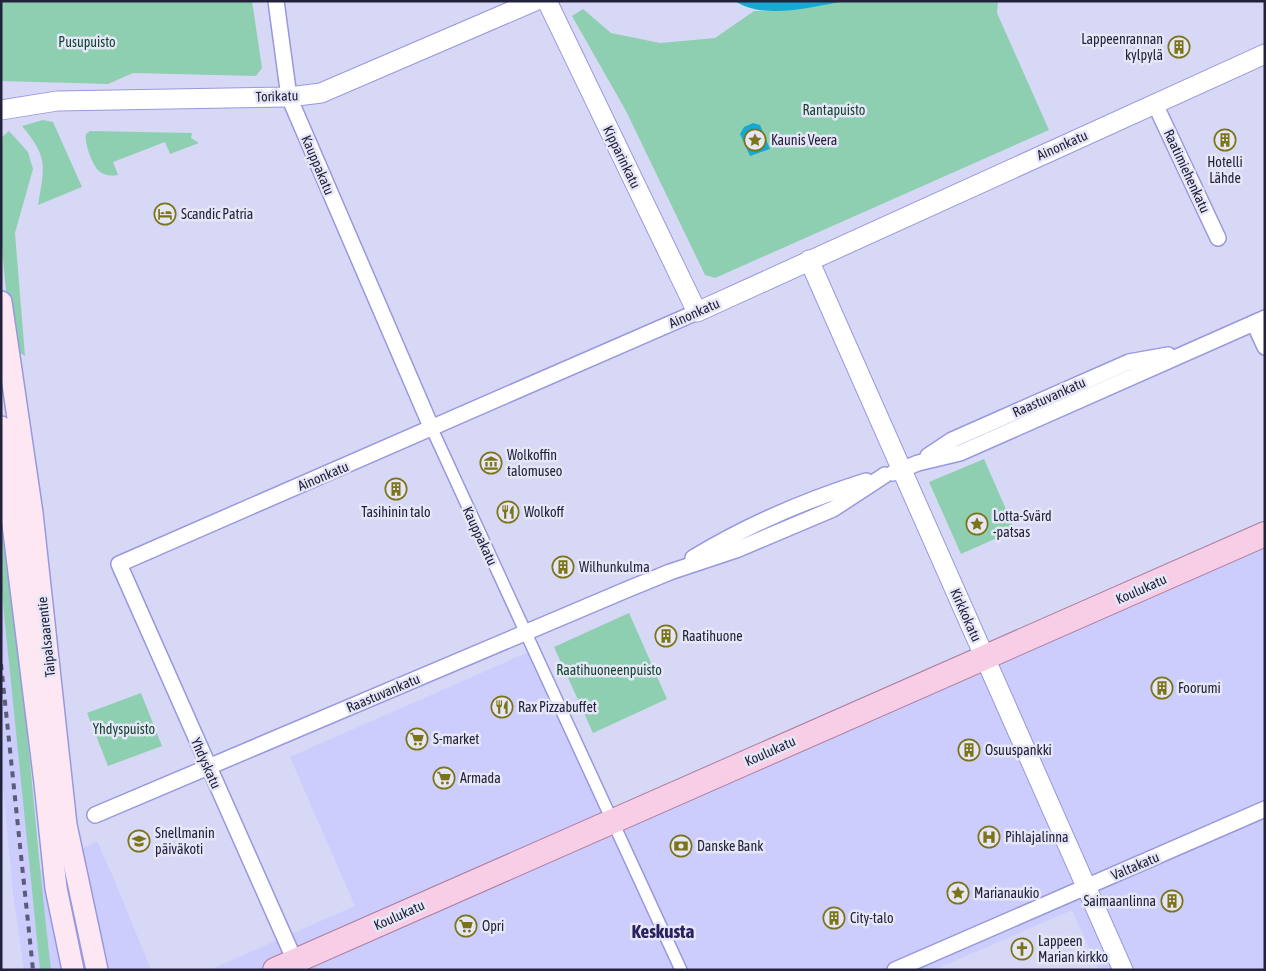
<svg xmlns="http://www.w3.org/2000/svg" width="1266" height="971" font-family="'Asap Condensed',sans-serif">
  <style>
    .built { fill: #ccccfd }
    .green { fill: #8ecfb1 }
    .water { fill: #16a9d3 }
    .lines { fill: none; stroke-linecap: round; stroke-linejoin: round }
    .pedestrian-casing { stroke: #9998de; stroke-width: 14 }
    .minor-casing { stroke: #9998de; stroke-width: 18 }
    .tertiary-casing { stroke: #9998de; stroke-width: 21 }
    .secondary-casing { stroke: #9998de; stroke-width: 24 }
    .primary-casing { stroke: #ab7da0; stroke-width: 26 }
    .pedestrian { stroke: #fff; stroke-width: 11 }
    .minor { stroke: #fff; stroke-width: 15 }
    .tertiary { stroke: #fff; stroke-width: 19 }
    .secondary { stroke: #fce7f3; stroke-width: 21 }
    .primary { stroke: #f8cee6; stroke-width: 24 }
    .rail { stroke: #5c5c78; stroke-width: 4; stroke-dasharray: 6 6; stroke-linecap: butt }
    .labels { text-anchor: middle; stroke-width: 5; stroke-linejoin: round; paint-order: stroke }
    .poi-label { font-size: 14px; fill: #23223d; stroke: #e6e7f6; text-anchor: start }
    .park-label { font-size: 14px; fill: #154633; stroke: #e6e7f6 }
    .street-label { font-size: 14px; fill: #23223d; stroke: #e6e7f6 }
    .district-label { font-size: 19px; font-weight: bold; fill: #29225d; stroke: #e6e7f6 }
  </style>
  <rect width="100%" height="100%" fill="#d7d8f6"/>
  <!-- built -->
  <g class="built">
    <polygon points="1265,534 1265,970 1099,970 1072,910 934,970 209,970 355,906 290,757 533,650 613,820"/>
    <polygon points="1,584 40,970 24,970 13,893 1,766"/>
    <polygon points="97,841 116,884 151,970 51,970 39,870"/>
  </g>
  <!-- green -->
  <g class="green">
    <polygon points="1,1 252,1 262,68 256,76 133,73 108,84 1,81"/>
    <polygon points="847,1 998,1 997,13 1049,130 715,278 705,275 626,111 572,16 583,9 611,33 660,43 715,38 754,11 790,10"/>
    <path d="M43,120L53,122L82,187L38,205C45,166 48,157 22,126Z"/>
    <polygon points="9,131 28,152 33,169 15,233 25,356 12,348 1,241 1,138"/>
    <path d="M90,131L192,133L191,138L199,143L170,154L165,142L113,162L118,175C111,176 105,176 99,171C92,165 84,142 86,134Z"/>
    <polygon points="984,459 1015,530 961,554 929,482"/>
    <path d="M1,517C25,667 33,819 51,970H40L1,584Z"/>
    <polygon points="629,613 667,699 593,733 554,647"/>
    <polygon points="141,693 162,746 108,766 87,713"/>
  </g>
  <!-- water -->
  <g class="water">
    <path d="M735,1H847C812,6 766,21 735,1Z"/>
    <polygon points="753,123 760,125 770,149 750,156 740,134 744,127"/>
  </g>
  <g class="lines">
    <!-- pedestrian casing -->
    <g class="pedestrian-casing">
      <polyline id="pedestrian" points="432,429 681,970"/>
    </g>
    <!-- minor casing -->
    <g class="minor-casing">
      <g id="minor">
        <polyline points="276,1 289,97 432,429"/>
        <polyline points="1155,104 1218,238"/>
        <polyline points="1254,323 1265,347"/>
        <polyline points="928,456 952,440 1129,362 1168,355"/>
        <polyline points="893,473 918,463 960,453 1265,318"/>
        <path d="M693,558C747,525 806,500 866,481"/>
        <polyline points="95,815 626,590 670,572 736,550 833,509 885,475"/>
        <polyline points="295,961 119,564 697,312"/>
        <polyline points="895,970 1265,809"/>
      </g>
    </g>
    <!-- tertiary casing -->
    <g class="tertiary-casing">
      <g id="tertiary">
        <polyline points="547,1 697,312 1265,54"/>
        <polyline points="1,110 57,101 289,97 321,93 535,1"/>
        <polyline points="809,260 1123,970"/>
      </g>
    </g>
    <!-- secondary casing -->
    <g class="secondary-casing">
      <g id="secondary">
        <polyline points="1,302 32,513 66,825 97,970"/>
        <polyline points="1,427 45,783 56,888 73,970"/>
      </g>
    </g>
    <!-- primary casing -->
    <g class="primary-casing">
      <polyline id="primary" points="275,970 1265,534"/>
    </g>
    <!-- pedestrian -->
    <use href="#pedestrian" class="pedestrian"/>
    <!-- minor -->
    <use href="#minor" class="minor"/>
    <!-- tertiary -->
    <use href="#tertiary" class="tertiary"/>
    <!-- secondary -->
    <use href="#secondary" class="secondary"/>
    <!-- primary -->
    <use href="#primary" class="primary"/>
    <!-- rail -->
    <polyline class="rail" points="1,664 33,970"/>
  </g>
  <!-- icons -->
  <defs>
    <g id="building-ring" transform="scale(1.125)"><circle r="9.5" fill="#e6e7f6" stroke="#7c7418" stroke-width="1.5"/><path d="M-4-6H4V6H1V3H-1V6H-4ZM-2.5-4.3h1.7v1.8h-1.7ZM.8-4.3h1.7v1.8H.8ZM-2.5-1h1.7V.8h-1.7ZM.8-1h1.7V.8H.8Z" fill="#7c7418"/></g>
    <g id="sight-ring" transform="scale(1.125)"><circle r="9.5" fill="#e6e7f6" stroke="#7c7418" stroke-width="1.5"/><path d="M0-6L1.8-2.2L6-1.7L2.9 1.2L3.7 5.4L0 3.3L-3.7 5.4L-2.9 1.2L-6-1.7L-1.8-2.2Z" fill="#7c7418"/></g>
    <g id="hotel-ring" transform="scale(1.125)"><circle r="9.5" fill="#e6e7f6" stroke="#7c7418" stroke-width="1.5"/><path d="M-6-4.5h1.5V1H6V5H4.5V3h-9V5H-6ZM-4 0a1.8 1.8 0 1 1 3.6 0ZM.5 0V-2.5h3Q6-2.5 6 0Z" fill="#7c7418"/></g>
    <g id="museum-ring" transform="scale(1.125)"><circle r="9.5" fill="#e6e7f6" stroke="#7c7418" stroke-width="1.5"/><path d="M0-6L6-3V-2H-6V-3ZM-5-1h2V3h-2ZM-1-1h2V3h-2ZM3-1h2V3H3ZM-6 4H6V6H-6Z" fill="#7c7418"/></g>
    <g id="restaurant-ring" transform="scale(1.125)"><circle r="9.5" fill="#e6e7f6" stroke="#7c7418" stroke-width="1.5"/><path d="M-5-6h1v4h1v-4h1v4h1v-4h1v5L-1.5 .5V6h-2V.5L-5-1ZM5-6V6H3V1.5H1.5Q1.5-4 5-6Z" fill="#7c7418"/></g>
    <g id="supermarket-ring" transform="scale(1.125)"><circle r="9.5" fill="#e6e7f6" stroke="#7c7418" stroke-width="1.5"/><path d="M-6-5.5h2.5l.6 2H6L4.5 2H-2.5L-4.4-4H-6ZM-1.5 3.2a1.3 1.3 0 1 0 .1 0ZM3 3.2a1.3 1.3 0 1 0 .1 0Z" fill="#7c7418"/></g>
    <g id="hospital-ring" transform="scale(1.125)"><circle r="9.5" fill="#e6e7f6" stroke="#7c7418" stroke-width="1.5"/><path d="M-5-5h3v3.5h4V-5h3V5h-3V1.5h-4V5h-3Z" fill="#7c7418"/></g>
    <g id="school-ring" transform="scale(1.125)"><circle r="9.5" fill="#e6e7f6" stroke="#7c7418" stroke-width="1.5"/><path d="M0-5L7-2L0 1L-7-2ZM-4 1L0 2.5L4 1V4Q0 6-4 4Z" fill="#7c7418"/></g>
    <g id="bank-ring" transform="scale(1.125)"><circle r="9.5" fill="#e6e7f6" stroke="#7c7418" stroke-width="1.5"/><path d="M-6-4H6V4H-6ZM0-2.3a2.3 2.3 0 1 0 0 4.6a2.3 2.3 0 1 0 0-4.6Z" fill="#7c7418"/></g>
    <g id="church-ring" transform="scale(1.125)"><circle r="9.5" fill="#e6e7f6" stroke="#7c7418" stroke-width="1.5"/><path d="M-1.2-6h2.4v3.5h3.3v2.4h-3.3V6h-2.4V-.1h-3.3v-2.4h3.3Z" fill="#7c7418"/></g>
  </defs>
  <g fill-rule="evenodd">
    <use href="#building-ring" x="1179" y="47"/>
    <use href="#sight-ring" x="755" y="140"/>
    <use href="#building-ring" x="1225" y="140"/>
    <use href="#hotel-ring" x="165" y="214"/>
    <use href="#museum-ring" x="491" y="463"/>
    <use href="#building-ring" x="396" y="489"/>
    <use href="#restaurant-ring" x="508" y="512"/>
    <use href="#sight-ring" x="977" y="524"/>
    <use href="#building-ring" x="563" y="567"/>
    <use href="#building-ring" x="666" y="636"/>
    <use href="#building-ring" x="1162" y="688"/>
    <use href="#restaurant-ring" x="502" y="707"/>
    <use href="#supermarket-ring" x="417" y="739"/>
    <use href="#building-ring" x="969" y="750"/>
    <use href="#supermarket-ring" x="444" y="778"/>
    <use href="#hospital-ring" x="989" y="837"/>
    <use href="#school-ring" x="139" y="841"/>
    <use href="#bank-ring" x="681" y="846"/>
    <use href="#sight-ring" x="958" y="893"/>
    <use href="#building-ring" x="1172" y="901"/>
    <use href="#building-ring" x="834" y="918"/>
    <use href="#supermarket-ring" x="466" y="926"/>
    <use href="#church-ring" x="1022" y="949"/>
  </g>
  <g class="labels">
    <!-- poi labels -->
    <g class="poi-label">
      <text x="1163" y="44" text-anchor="end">Lappeenrannan<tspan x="1163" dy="16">kylpylä</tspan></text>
      <text x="771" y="145">Kaunis Veera</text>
      <text x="1225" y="167" text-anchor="middle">Hotelli<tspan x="1225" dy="16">Lähde</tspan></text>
      <text x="181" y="219">Scandic Patria</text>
      <text x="507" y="460">Wolkoffin<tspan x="507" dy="16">talomuseo</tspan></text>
      <text x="396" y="517" text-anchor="middle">Tasihinin talo</text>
      <text x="524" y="517">Wolkoff</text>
      <text x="993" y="521">Lotta-Svärd<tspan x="993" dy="16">-patsas</tspan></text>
      <text x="579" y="572">Wilhunkulma</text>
      <text x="682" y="641">Raatihuone</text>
      <text x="1178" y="693">Foorumi</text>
      <text x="518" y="712">Rax Pizzabuffet</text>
      <text x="433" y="744">S-market</text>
      <text x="985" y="755">Osuuspankki</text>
      <text x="460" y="783">Armada</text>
      <text x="155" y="838">Snellmanin<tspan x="155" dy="16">päiväkoti</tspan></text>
      <text x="1005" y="842">Pihlajalinna</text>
      <text x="697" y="851">Danske Bank</text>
      <text x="974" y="898">Marianaukio</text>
      <text x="1156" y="906" text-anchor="end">Saimaanlinna</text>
      <text x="850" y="923">City-talo</text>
      <text x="482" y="931">Opri</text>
      <text x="1038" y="946">Lappeen<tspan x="1038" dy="16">Marian kirkko</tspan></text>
    </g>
    <!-- park labels -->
    <g class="park-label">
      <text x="87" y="47">Pusupuisto</text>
      <text x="834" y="115">Rantapuisto</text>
      <text x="609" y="675">Raatihuoneenpuisto</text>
      <text x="124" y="734">Yhdyspuisto</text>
    </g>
    <!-- street labels -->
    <g class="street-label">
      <text transform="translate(277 96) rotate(-2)" y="5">Torikatu</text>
      <text transform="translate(1062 145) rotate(-24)" y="5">Ainonkatu</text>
      <text transform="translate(622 157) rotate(64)" y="5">Kipparinkatu</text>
      <text transform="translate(318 165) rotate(67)" y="5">Kauppakatu</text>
      <text transform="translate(1187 171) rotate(65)" y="5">Raatimiehenkatu</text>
      <text transform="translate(694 313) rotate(-24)" y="5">Ainonkatu</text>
      <text transform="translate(1049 397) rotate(-24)" y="5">Raastuvankatu</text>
      <text transform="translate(323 476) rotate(-23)" y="5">Ainonkatu</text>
      <text transform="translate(480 536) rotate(65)" y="5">Kauppakatu</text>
      <text transform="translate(1141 589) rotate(-24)" y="5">Koulukatu</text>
      <text transform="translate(966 615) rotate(66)" y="5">Kirkkokatu</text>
      <text transform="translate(46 637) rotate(-96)" y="5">Taipalsaarentie</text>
      <text transform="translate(383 693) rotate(-23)" y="5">Raastuvankatu</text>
      <text transform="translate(770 751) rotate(-24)" y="5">Koulukatu</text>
      <text transform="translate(206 763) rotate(66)" y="5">Yhdyskatu</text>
      <text transform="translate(1135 866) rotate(-23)" y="5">Valtakatu</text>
      <text transform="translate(399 915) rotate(-24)" y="5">Koulukatu</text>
    </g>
    <!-- district labels -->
    <g class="district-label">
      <text x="663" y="938">Keskusta</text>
    </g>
  </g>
  <!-- border -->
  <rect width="1266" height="971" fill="none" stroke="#23223d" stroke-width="5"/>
</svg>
